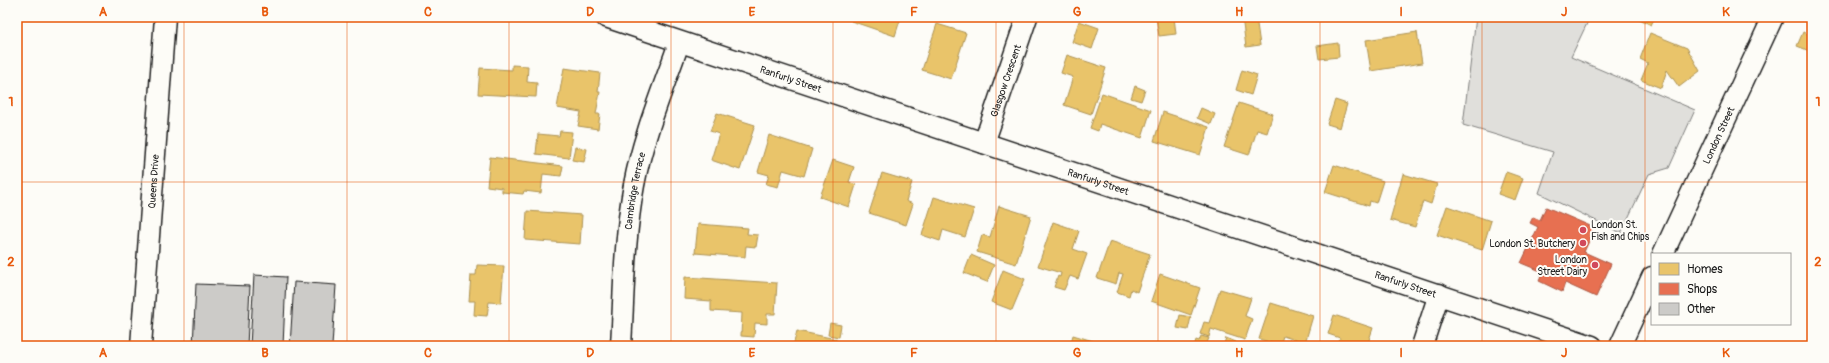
<svg xmlns="http://www.w3.org/2000/svg" width="1829" height="363" font-family="Pangolin,sans-serif">
  <style>
    .green { fill: #e0dfdb; stroke: #7e7e7c }
    .homes { fill: #e9c46a; stroke: #ac9253 }
    .shops { fill: #e76f51; stroke: #aa5641 }
    .building { fill: #cccbc8; stroke: #1c1c1c }
    .lines { fill: none; stroke-linecap: round; stroke-linejoin: round }
    .minor-casing { stroke: #1c1c1c; stroke-width: 23 }
    .minor { stroke: #fdfcf7; stroke-width: 20 }
    .grid { fill: none; stroke: #e8590c; stroke-width: 1; stroke-opacity: 0.55 }
    .poi-dot { fill: #d1495b; stroke: #fdfcf7; stroke-width: 1.5 }
    .labels { text-anchor: middle; stroke-width: 4; stroke-linejoin: round; paint-order: stroke }
    .street-label { font-size: 10px; fill: #1c1c1c; stroke: #fdfcf7 }
    .poi-label { font-size: 10px; fill: #1c1c1c; stroke: #fdfcf7; text-anchor: end }
    .neatline { fill: none; stroke: #e8590c; stroke-width: 1.5 }
    .grid-label { font-size: 13px; text-anchor: middle; font-weight: bold; fill: #e8590c }
  </style>
  <rect width="100%" height="100%" fill="#fdfcf7"/>
  <filter id="ink" filterUnits="userSpaceOnUse"><feTurbulence type="fractalNoise" baseFrequency=".025" numOctaves="2"/><feDisplacementMap in="SourceGraphic" scale="8" xChannelSelector="R" yChannelSelector="G"/><feConvolveMatrix kernelMatrix="1 2 1 2 8 2 1 2 1" color-interpolation-filters="sRGB"/></filter>
  <g filter="url(#ink)">
    <!-- green -->
    <polygon class="green" points="1476,17 1590,17 1571,57 1695,110 1669,168 1649,174 1621,233 1539,193 1553,152 1463,125"/>
    <!-- homes -->
    <g class="homes">
      <polygon points="852,17 901,17 895,36 851,21"/>
      <polygon points="1156,17 1174,17 1176,34 1159,36"/>
      <polygon points="1242,17 1256,17 1260,45 1246,47"/>
      <polygon points="1636,17 1655,17 1651,25"/>
      <polygon points="1079,21 1099,28 1092,49 1072,42"/>
      <polygon points="937,24 966,33 951,79 922,70"/>
      <polygon points="1417,32 1422,63 1371,71 1366,40"/>
      <polygon points="1803,32 1812,36 1812,52 1797,46"/>
      <polygon points="1650,33 1687,48 1700,71 1679,87 1667,70 1661,88 1641,80 1648,63 1640,59"/>
      <polygon points="1338,43 1339,57 1319,59 1317,46"/>
      <polygon points="1067,55 1106,68 1091,114 1064,105 1073,77 1061,73"/>
      <polygon points="512,65 528,66 527,82 537,83 536,97 478,94 480,68 512,70"/>
      <polygon points="564,68 600,73 598,92 600,92 596,114 600,114 598,129 578,126 581,112 557,108"/>
      <polygon points="1242,70 1257,75 1251,95 1236,90"/>
      <polygon points="1135,86 1145,90 1141,101 1131,98"/>
      <polygon points="1102,93 1151,110 1142,138 1100,124 1098,131 1090,128"/>
      <polygon points="1335,100 1347,104 1340,128 1327,124"/>
      <polygon points="1239,103 1273,114 1267,133 1257,130 1249,155 1224,147"/>
      <polygon points="1201,108 1215,114 1211,124 1197,118"/>
      <polygon points="1163,112 1209,127 1200,155 1154,141"/>
      <polygon points="717,113 755,125 740,170 711,160 719,134 710,131"/>
      <polygon points="560,131 572,132 569,158 536,154 538,134 559,136"/>
      <polygon points="769,135 812,149 804,176 783,170 778,187 766,184 769,175 758,172"/>
      <polygon points="575,147 587,149 584,162 572,160"/>
      <polygon points="490,157 563,166 561,176 543,174 541,193 524,191 523,194 502,192 502,188 487,186"/>
      <polygon points="833,160 854,167 849,182 856,185 849,207 820,197"/>
      <polygon points="1334,165 1383,181 1376,203 1370,201 1369,206 1325,192"/>
      <polygon points="1506,172 1523,178 1515,200 1498,194"/>
      <polygon points="882,173 912,182 906,201 913,204 906,225 869,213"/>
      <polygon points="1403,174 1437,184 1431,204 1423,201 1415,227 1390,220"/>
      <polygon points="934,197 974,209 965,237 943,230 940,241 922,235"/>
      <polygon points="999,206 1031,216 1016,264 977,252 982,235 990,237"/>
      <polygon points="1447,206 1491,221 1482,250 1437,235"/>
      <polygon points="527,211 582,215 580,244 525,240"/>
      <polygon points="1053,222 1079,231 1073,249 1087,254 1078,279 1070,276 1064,290 1054,287 1058,276 1060,277 1061,273 1038,266"/>
      <polygon points="698,224 748,228 747,234 758,235 756,247 746,246 745,257 695,253"/>
      <polygon points="1110,241 1150,254 1137,292 1131,289 1129,296 1117,292 1123,274 1119,273 1116,284 1097,278"/>
      <polygon points="971,255 994,265 987,282 964,273"/>
      <polygon points="477,265 504,266 501,303 489,302 487,316 474,315 475,301 469,301 471,275 476,275"/>
      <polygon points="1003,270 1025,279 1012,310 991,302"/>
      <polygon points="1160,274 1200,288 1191,315 1151,301"/>
      <polygon points="685,277 777,283 775,314 767,314 767,324 755,323 754,337 741,336 742,313 711,311 711,301 684,299"/>
      <polygon points="1220,289 1251,298 1245,316 1252,319 1245,340 1211,329 1209,337 1200,334 1204,322 1209,323"/>
      <polygon points="1271,303 1313,316 1305,343 1283,336 1280,345 1259,339"/>
      <polygon points="1180,315 1191,317 1188,330 1177,328"/>
      <polygon points="1334,315 1373,328 1367,346 1337,346 1340,338 1328,334"/>
      <polygon points="830,323 841,325 839,337 828,335"/>
      <polygon points="797,331 836,339 835,346 793,346"/>
      <polygon points="1073,335 1093,341 1092,346 1070,346"/>
      <polygon points="1201,336 1209,338 1207,343 1210,344 1209,346 1194,346 1196,340 1199,341"/>
      <polygon points="1226,338 1236,342 1235,346 1223,346"/>
      <polygon points="851,341 868,346 849,346"/>
    </g>
    <!-- shops -->
    <polygon class="shops" points="1546,207 1595,228 1584,252 1611,264 1596,297 1565,283 1562,292 1539,281 1543,272 1521,263 1538,227 1530,223 1533,217 1540,220"/>
    <!-- building -->
    <g class="building">
      <polygon points="254,275 286,277 283,346 250,346"/>
      <polygon points="294,282 336,285 332,346 290,346"/>
      <polygon points="196,284 250,286 247,346 193,346"/>
    </g>
    <g class="lines">
      <!-- minor casing -->
      <g class="minor-casing">
        <g id="minor">
          <path id="s1" d="M606,17L1592,346"/>
          <path id="s2" d="M984,143L1027,17"/>
          <path id="s3" d="M1663,254L1773,17"/>
          <path id="s4" d="M141,346L165,17"/>
          <path id="s5" d="M621,346C624,293 624,238 634,185C643,136 663,89 679,43"/>
          <polyline points="1422,346 1439,294"/>
          <polyline points="1620,346 1652,277"/>
        </g>
      </g>
      <!-- minor -->
      <use href="#minor" class="minor"/>
    </g>
  </g>
  <!-- grid -->
  <path class="grid" d="M184,17V346M347,17V346M509,17V346M671,17V346M833,17V346M996,17V346M1158,17V346M1320,17V346M1482,17V346M1645,17V346M17,182H1812"/>
  <!-- markers -->
  <g class="poi-dot">
    <circle cx="1583" cy="230" r="4"/>
    <circle cx="1583" cy="243" r="4"/>
    <circle cx="1595" cy="265" r="4"/>
  </g>
  <g class="labels">
    <!-- street labels -->
    <g class="street-label">
      <text dy="4" stroke="none"><textPath href="#s1" startOffset="195">Ranfurly Street</textPath></text>
      <text dy="4" stroke="none"><textPath href="#s2" startOffset="66">Glasgow Crescent</textPath></text>
      <text dy="4" stroke="none"><textPath href="#s3" startOffset="131">London Street</textPath></text>
      <text dy="4" stroke="none"><textPath href="#s4" startOffset="165">Queens Drive</textPath></text>
      <text dy="4" stroke="none"><textPath href="#s1" startOffset="519">Ranfurly Street</textPath></text>
      <text dy="4" stroke="none"><textPath href="#s5" startOffset="156">Cambridge Terrace</textPath></text>
      <text dy="4" stroke="none"><textPath href="#s1" startOffset="843">Ranfurly Street</textPath></text>
    </g>
    <!-- poi labels -->
    <g class="poi-label">
      <text x="1591" y="228" text-anchor="start">London St.<tspan x="1591" dy="12">Fish and Chips</tspan></text>
      <text x="1575" y="247">London St. Butchery</text>
      <text x="1587" y="263">London<tspan x="1587" dy="12">Street Dairy</tspan></text>
    </g>
  </g>
  <!-- margin -->
  <rect width="1829" height="363" fill="none" stroke="#fdfcf7" stroke-width="44"/>
  <!-- legend -->
  <rect x="1651" y="253" width="140" height="72" fill="#fdfcf7" stroke="#a3a29f"/>
  <rect x="1659" y="263" width="20" height="12" fill="#e9c46a" stroke="#a3a29f"/>
  <text x="1687" y="273" font-size="12" fill="#1c1c1c">Homes</text>
  <rect x="1659" y="283" width="20" height="12" fill="#e76f51" stroke="#a3a29f"/>
  <text x="1687" y="293" font-size="12" fill="#1c1c1c">Shops</text>
  <rect x="1659" y="303" width="20" height="12" fill="#cccbc8" stroke="#a3a29f"/>
  <text x="1687" y="313" font-size="12" fill="#1c1c1c">Other</text>
  <rect x="22" y="22" width="1785" height="319" class="neatline"/>
  <g class="grid-label">
    <text x="103" y="16">A</text>
    <text x="265" y="16">B</text>
    <text x="428" y="16">C</text>
    <text x="590" y="16">D</text>
    <text x="752" y="16">E</text>
    <text x="914" y="16">F</text>
    <text x="1077" y="16">G</text>
    <text x="1239" y="16">H</text>
    <text x="1401" y="16">I</text>
    <text x="1564" y="16">J</text>
    <text x="1726" y="16">K</text>
    <text x="11" y="106">1</text>
    <text x="1818" y="106">1</text>
    <text x="11" y="266">2</text>
    <text x="1818" y="266">2</text>
    <text x="103" y="357">A</text>
    <text x="265" y="357">B</text>
    <text x="428" y="357">C</text>
    <text x="590" y="357">D</text>
    <text x="752" y="357">E</text>
    <text x="914" y="357">F</text>
    <text x="1077" y="357">G</text>
    <text x="1239" y="357">H</text>
    <text x="1401" y="357">I</text>
    <text x="1564" y="357">J</text>
    <text x="1726" y="357">K</text>
  </g>
</svg>
